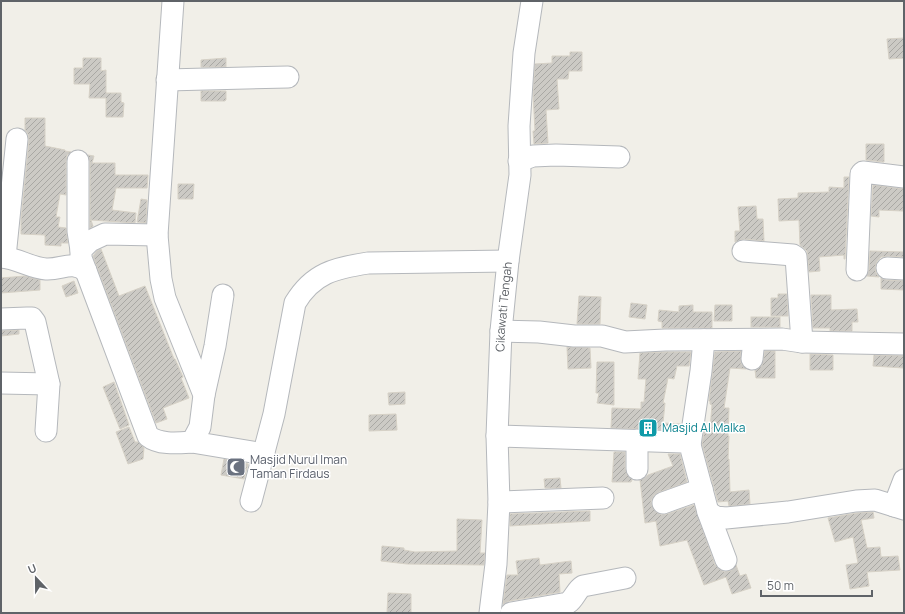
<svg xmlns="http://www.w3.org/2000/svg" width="905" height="614" font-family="Manrope,sans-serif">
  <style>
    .building { fill: url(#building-hatch); stroke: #d6d1c6 }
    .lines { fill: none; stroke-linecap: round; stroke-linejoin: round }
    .minor-casing { stroke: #b5b8bc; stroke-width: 23 }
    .minor { stroke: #fff; stroke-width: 21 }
    .labels { text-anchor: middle; stroke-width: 3; stroke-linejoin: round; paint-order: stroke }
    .street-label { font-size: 12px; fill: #5f6368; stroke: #fff }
    .culture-label { font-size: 12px; fill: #0d838f; stroke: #fff; text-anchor: start }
    .worship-label { font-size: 12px; fill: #5b616d; stroke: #fff; text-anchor: start }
  </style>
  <defs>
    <pattern id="building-hatch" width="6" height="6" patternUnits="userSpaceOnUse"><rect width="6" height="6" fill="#cccac5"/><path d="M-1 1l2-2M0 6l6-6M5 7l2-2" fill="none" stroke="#a9a8a4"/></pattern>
  </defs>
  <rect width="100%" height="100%" fill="#f1efe8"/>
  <!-- building -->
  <g class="building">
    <polygon points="904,38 904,58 889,59 887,39"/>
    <polygon points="570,52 582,52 582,71 569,71 568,79 557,79 559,109 546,110 548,143 534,144 533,131 535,131 533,93 535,64 552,63 552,56 570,56"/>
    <polygon points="83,58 101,58 101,71 106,70 106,93 121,93 121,102 124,103 123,117 106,117 106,98 89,98 90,84 74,84 74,68 83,68"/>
    <polygon points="226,58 226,67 201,67 201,60"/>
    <polygon points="201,91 226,91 226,100 225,101 201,101"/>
    <polygon points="25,118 45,118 45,146 65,150 65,151 71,152 67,155 66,161 66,195 60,194 56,217 60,217 58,227 66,228 68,243 61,243 61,246 45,245 45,235 21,234 21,220 29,140 28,134 25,130"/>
    <polygon points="866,144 884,144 884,162 866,160"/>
    <polygon points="88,155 94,156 92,163 115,163 115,175 148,175 147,188 116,188 112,210 136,213 135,223 91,220 93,226 90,228 90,161"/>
    <polygon points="844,177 849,177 845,259 844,259 844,255 819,257 820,271 809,272 807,251 800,245 799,220 779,221 778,199 798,198 798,193 829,192 829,187 844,188"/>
    <polygon points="178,184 194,184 193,199 178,199"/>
    <polygon points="873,185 904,189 903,211 879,210 879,217 871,216"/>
    <polygon points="141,199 147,200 146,223 137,222"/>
    <polygon points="756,206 757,219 763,219 764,241 744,239 735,242 735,231 740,231 738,207"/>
    <polygon points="101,249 119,296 145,286 174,359 175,359 183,377 181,378 189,398 163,408 167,419 156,423 93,256 97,251"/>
    <polygon points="870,251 904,252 904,257 888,256 881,257 877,261 875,267 876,273 879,277 867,276 869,270"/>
    <polygon points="25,276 40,280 40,290 1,293 1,278"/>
    <polygon points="881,278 886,280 904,281 904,290 881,289"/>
    <polygon points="74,281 78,293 66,297 62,286"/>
    <polygon points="778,294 787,294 788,316 771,316 771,298 778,298"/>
    <polygon points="811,295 831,295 831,310 857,309 858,322 852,322 852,331 830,331 830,328 813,328"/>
    <polygon points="579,296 601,297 600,324 577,324"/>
    <polygon points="631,303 647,305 645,319 629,317"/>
    <polygon points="693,305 693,312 712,312 712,328 662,328 662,322 658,321 659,310 679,312 679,306"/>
    <polygon points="715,305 732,305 732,321 714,321"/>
    <rect x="751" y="317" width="29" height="10"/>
    <polygon points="19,330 19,334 1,336 1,331"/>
    <polygon points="567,347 590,348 591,368 568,369"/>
    <polygon points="741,351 741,364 746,369 730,368 724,408 729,408 728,436 729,436 728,459 729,459 730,492 749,490 750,504 729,506 728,501 718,502 702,444 705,428 710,429 712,405 710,404 710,401 709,401 715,352"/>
    <polygon points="765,351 775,351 775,378 756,378 755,370 762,366"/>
    <polygon points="665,352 691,352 689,366 677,366 674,379 668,378 663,403 665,403 663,423 681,424 680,430 611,428 612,408 641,409 641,402 644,402 646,379 638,379 640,353"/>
    <polygon points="810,354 833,355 833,370 810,370"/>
    <polygon points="874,355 904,356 904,368 873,366"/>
    <polygon points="597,362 614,362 614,405 597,403 599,393 596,393"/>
    <polygon points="114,382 129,425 120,429 103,387"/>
    <polygon points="405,392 405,404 389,405 388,393"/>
    <polygon points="396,414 397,430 369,431 369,415"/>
    <polygon points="129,427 135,442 138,442 144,448 143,459 128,464 116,432"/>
    <polygon points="614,452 625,452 625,469 627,475 632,480 631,482 612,482"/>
    <polygon points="668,454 680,454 687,482 659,492 654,495 651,501 652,507 656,512 661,515 667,514 694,505 715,565 719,569 724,572 731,571 736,565 740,576 746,574 751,588 732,594 726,577 704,585 687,540 660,546 656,521 645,523 640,480 643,479 648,475 673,466"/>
    <polygon points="224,459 248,464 244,479 221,475"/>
    <polygon points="560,478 561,488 545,488 544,479"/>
    <polygon points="590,511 590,521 510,526 510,514"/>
    <polygon points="873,512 874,518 861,520 867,548 880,547 881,557 898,556 900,570 867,572 869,586 850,589 846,565 858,563 853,537 835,542 828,518 857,513"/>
    <polygon points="457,519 482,520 480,553 485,553 484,565 407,564 381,561 382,546 404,548 404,550 415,552 457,551"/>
    <polygon points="539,558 540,565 571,561 572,573 559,574 560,592 509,601 503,604 507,575 518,575 516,561"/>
    <polygon points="388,593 411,594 411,613 387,613"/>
  </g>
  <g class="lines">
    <!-- minor casing -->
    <g class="minor-casing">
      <g id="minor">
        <polyline points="173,1 157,235 161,279 165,298 204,395 200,427 192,442"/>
        <polyline points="167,80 288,77"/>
        <polyline points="78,161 78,231 81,250"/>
        <polyline points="519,161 533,156 556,155 619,157"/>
        <path d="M157,235L105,234L90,241L81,250V258L86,271L148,436C159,445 178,443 192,442L264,454"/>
        <polyline points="743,251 793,255 796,257 802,342"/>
        <path d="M1,257C17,258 31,268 46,269C62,270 71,260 86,271"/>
        <polyline points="5,257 17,139"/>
        <polyline points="887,268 904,269"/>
        <polyline points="857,270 861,174 863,172 904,177"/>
        <polyline points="1,319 27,318 32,318 35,322 49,384 46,431"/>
        <polyline points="501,331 539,332 574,336 602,336 625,342 665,340 782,339 802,342 904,344"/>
        <polyline points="752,359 754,340"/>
        <polyline points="1,383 49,384"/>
        <polyline points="204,395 215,346 223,295"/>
        <polyline points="497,436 683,442 690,445 708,512 726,560"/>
        <polyline points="690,445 701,371 704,340"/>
        <polyline points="637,469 637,440"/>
        <path d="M251,501L274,414L295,303C313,273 335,268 368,263L508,261"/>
        <polyline points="499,502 603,498"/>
        <polyline points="663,503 702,489"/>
        <polyline points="894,506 904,480"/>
        <polyline points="708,512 716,517 726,518 788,512 856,501 875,500 904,509"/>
        <path id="s1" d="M490,613L496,564L499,502L497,436L501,331L508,261L520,175L519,126L524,53L532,1"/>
        <path d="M511,613L568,603C575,598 576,590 583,586L625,578"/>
      </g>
    </g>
    <!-- minor -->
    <use href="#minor" class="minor"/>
  </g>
  <!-- icons -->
  <defs>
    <g id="building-square" transform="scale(1)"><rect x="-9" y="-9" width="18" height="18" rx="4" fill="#0f9aa8" stroke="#fff"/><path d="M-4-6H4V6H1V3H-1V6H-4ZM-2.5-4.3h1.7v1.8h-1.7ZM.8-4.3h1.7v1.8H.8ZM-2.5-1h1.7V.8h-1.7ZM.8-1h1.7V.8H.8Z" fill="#fff"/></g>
    <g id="mosque-square" transform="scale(1)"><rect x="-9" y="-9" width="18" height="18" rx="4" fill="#6b7280" stroke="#fff"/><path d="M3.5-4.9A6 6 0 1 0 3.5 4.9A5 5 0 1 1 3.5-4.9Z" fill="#fff"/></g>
  </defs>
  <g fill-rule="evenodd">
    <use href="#building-square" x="648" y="428"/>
    <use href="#mosque-square" x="236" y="467"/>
  </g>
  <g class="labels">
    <!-- street labels -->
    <g class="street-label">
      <text dy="4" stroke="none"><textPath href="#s1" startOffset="307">Cikawati Tengah</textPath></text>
    </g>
    <!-- culture labels -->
    <g class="culture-label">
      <text x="662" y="432">Masjid Al Malka</text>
    </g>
    <!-- worship labels -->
    <g class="worship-label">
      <text x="250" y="464">Masjid Nurul Iman<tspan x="250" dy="14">Taman Firdaus</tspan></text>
    </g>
  </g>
  <!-- border -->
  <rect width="905" height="614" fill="none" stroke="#5f6368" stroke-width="4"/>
  <!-- north arrow -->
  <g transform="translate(36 578) rotate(338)" stroke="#ffffff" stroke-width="3" paint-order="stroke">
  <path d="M0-3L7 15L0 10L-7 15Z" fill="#5f6368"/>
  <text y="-6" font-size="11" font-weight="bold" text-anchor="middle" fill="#5f6368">U</text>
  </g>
  <!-- scale -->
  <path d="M761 590v6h111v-6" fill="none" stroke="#5f6368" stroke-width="2"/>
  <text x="767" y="590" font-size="12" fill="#5f6368" stroke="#ffffff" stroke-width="3" paint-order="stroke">50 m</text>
</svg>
